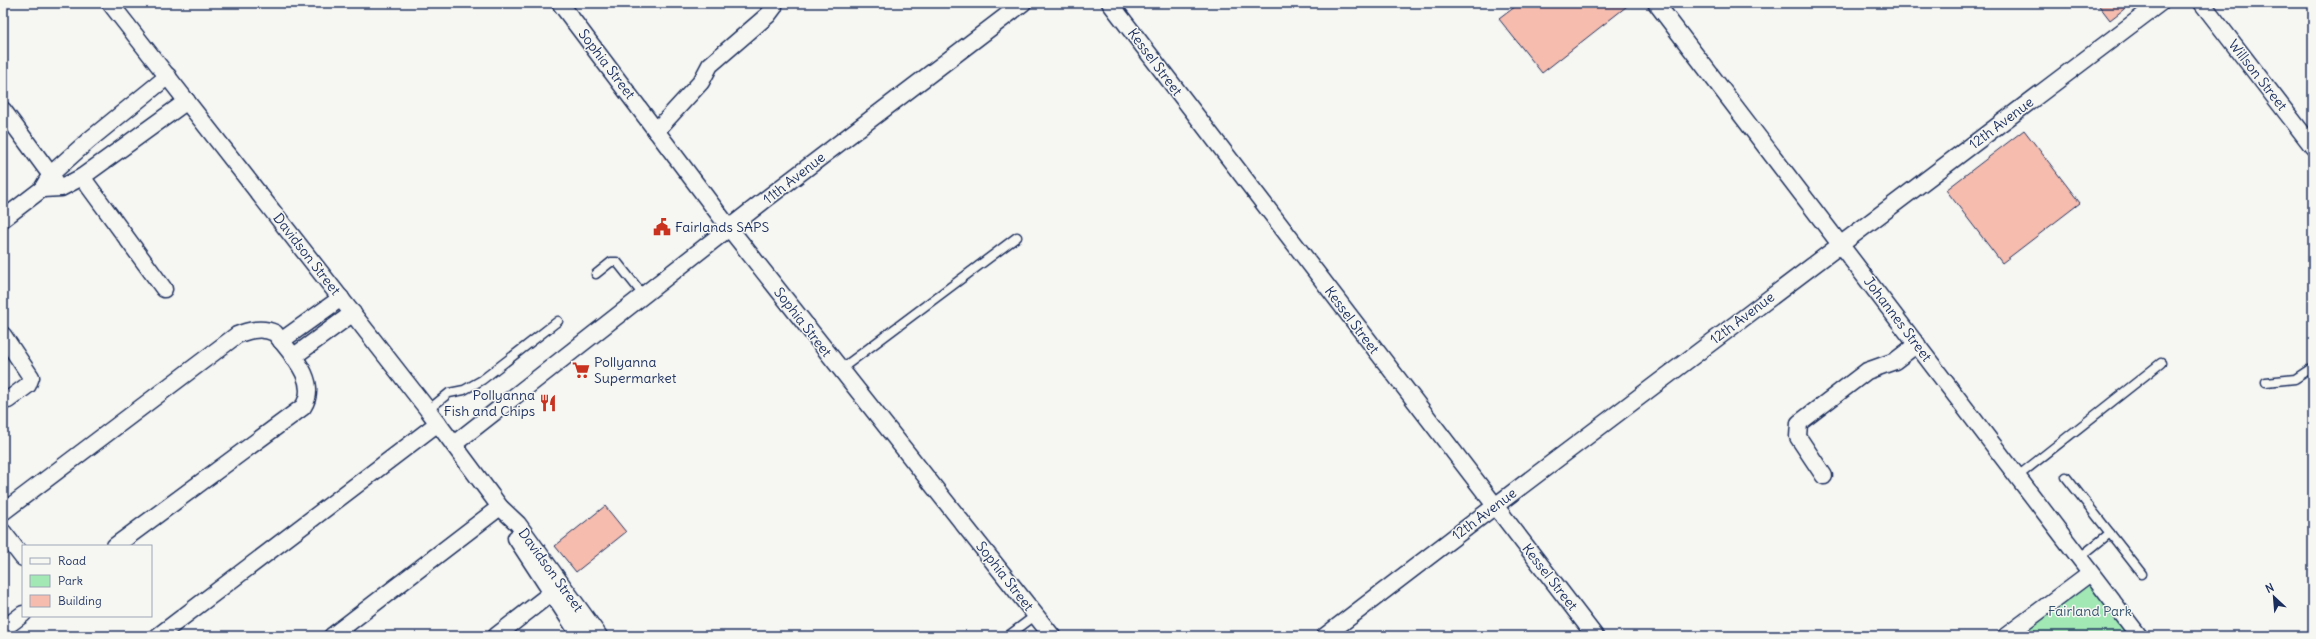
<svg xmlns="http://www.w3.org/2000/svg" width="2316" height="639" font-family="Delius,sans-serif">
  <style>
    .green { fill: #a2e8b4; stroke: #5e8c89 }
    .building { fill: #f6bcae; stroke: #1b2f5e }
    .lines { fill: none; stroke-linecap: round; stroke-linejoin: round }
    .service-casing { stroke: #1b2f5e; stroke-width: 11 }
    .minor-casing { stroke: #1b2f5e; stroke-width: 19 }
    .service { stroke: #f6f6f2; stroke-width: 8 }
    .minor { stroke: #f6f6f2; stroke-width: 16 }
    .labels { text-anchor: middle; stroke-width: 3; stroke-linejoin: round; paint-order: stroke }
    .street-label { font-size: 14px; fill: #1b2f5e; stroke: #f6f6f2 }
    .poi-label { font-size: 14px; fill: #1b2f5e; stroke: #f6f6f2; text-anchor: start }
    .park-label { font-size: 14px; fill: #36546f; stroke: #f6f6f2 }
  </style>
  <rect width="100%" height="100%" fill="#f6f6f2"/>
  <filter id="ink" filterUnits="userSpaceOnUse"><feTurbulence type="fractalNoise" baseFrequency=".025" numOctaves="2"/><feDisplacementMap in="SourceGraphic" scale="8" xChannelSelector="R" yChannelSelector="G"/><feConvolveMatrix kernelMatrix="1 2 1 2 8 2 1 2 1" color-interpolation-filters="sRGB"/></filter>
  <g filter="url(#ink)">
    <!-- green -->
    <polygon class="green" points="2095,576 2141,636 2014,636"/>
    <!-- building -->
    <g class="building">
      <polygon points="1520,3 1631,3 1542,73 1499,19"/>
      <polygon points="2097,3 2132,3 2110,20"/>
      <polygon points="2024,130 2080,203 2002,263 1946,190"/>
      <polygon points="605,506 626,532 576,572 555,546"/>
    </g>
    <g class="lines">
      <!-- service casing -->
      <g class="service-casing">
        <g id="service">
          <polyline points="596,274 611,262 617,262 644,296"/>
          <polyline points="841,369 1017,237"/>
          <polyline points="2266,382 2295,379 2313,367"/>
          <polyline points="428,410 449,393 464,390 482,380 558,321"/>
          <polyline points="2018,476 2161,363"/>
          <polyline points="2066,477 2142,574"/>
          <polyline points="2079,558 2110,533"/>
          <polyline points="1008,636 1036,615"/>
        </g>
      </g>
      <!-- minor casing -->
      <g class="minor-casing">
        <g id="minor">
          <polyline points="110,3 428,410 500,507 518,524 599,636"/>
          <polyline points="560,3 730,229 1052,636"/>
          <polyline points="1110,3 1595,636"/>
          <polyline points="1656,3 2139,636"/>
          <polyline points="2202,3 2313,147"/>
          <polyline points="3,110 56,182"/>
          <polyline points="656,131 701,82 710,65 768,15 774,7 774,3"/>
          <polyline points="82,177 164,289"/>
          <polyline points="42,189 61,188 82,177 187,101"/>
          <polyline points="3,219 42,189 51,174 88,141 168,76"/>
          <polyline points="3,335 31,377 28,385 8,400"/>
          <polyline points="281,341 341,298"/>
          <polyline points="293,357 353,313"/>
          <polyline points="454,444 766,199 1023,3"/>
          <polyline points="1824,476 1798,437 1799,423 1867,371 1895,361 1917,344"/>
          <path d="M3,512L237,335C248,330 263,327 275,333C290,353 320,381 303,407L115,546"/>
          <polyline points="3,532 23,558"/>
          <polyline points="516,538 580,636"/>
          <polyline points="3,629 23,614"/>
          <polyline points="158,636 438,423"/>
          <polyline points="332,636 500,507"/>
          <polyline points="496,636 550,594"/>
          <polyline points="1325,636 1495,506 2160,3"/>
          <polyline points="2006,636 2090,573"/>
        </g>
      </g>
      <!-- service -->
      <use href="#service" class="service"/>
      <!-- minor -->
      <use href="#minor" class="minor"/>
    </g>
  </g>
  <!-- icons -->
  <defs>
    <g id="civic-bare" transform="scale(1.38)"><path d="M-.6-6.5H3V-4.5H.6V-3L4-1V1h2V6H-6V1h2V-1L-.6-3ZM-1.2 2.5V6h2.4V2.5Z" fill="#c8321e" stroke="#f6f6f2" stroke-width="2.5" paint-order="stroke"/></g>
    <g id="supermarket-bare" transform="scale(1.38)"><path d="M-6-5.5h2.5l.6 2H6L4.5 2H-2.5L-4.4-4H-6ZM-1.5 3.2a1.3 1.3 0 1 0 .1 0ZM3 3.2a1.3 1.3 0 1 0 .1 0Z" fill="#c8321e" stroke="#f6f6f2" stroke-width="2.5" paint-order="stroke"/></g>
    <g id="restaurant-bare" transform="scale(1.38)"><path d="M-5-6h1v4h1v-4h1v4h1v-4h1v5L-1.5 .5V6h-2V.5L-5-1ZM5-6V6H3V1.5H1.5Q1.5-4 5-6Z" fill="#c8321e" stroke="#f6f6f2" stroke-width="2.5" paint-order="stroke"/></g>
  </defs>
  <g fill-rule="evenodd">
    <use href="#civic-bare" x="662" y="227"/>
    <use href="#supermarket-bare" x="581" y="370"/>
    <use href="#restaurant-bare" x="548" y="403"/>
  </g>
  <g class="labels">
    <!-- street labels -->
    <g class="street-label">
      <text transform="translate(1155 62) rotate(53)" y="5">Kessel Street</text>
      <text transform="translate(607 64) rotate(53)" y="5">Sophia Street</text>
      <text transform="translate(2258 75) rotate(52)" y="5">Willson Street</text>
      <text transform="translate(2001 123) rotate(-37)" y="5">12th Avenue</text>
      <text transform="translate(794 178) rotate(-38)" y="5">11th Avenue</text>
      <text transform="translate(307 254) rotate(52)" y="5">Davidson Street</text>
      <text transform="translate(1742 318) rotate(-37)" y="5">12th Avenue</text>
      <text transform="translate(1898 319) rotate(53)" y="5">Johannes Street</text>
      <text transform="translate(1352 320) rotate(53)" y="5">Kessel Street</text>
      <text transform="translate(803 322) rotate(52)" y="5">Sophia Street</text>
      <text transform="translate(1484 514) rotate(-37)" y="5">12th Avenue</text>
      <text transform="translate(551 570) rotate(54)" y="5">Davidson Street</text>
      <text transform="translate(1005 576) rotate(52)" y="5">Sophia Street</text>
      <text transform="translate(1550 577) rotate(52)" y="5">Kessel Street</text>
    </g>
    <!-- poi labels -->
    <g class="poi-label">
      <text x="675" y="232">Fairlands SAPS</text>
      <text x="594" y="367">Pollyanna<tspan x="594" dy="16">Supermarket</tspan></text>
      <text x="535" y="400" text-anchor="end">Pollyanna<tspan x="535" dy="16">Fish and Chips</tspan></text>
    </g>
    <!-- park labels -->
    <g class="park-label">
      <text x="2090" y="616">Fairland Park</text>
    </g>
  </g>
  <!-- margin -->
  <rect width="2316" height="639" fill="none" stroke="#f6f6f2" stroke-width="16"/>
  <rect x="8" y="8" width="2300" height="623" fill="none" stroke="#1b2f5e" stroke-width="1.5" filter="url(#ink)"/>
  <!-- legend -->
  <rect x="22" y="545" width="130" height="72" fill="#f6f6f2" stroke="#9ea6b7"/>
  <rect x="30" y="558" width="20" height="6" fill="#f6f6f2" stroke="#9ea6b7"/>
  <text x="58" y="565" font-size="12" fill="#1b2f5e">Road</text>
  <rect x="30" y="575" width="20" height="12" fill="#a2e8b4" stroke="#9ea6b7"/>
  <text x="58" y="585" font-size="12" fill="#1b2f5e">Park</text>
  <rect x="30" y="595" width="20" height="12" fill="#f6bcae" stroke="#9ea6b7"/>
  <text x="58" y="605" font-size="12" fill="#1b2f5e">Building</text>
  <!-- north arrow -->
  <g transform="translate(2274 597) rotate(334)" stroke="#f6f6f2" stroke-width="3" paint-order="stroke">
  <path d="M0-3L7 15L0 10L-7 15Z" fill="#1b2f5e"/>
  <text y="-6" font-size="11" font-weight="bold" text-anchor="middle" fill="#1b2f5e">N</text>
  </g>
</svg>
